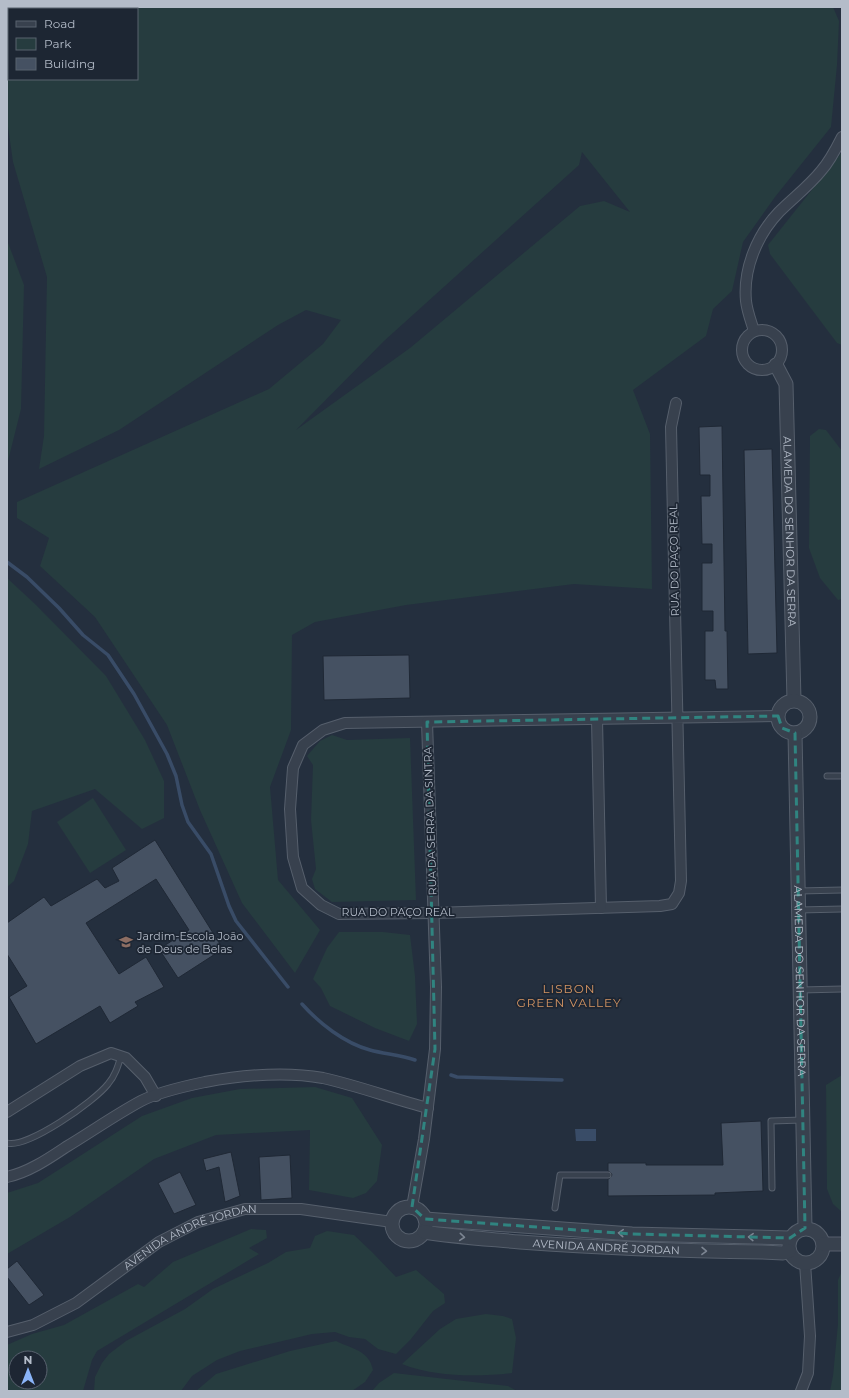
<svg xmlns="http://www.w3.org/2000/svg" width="849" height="1398" font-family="Montserrat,sans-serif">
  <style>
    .green { fill: #263c3f; fill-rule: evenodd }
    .water { fill: #394c67 }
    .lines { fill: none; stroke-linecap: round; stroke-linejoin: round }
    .stream { stroke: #394c67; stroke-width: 3.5 }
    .building { fill: #455162; stroke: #1f2835 }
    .service-casing { stroke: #565f6c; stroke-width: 7 }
    .minor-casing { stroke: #565f6c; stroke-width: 12 }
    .tertiary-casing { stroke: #565f6c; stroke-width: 15 }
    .service { stroke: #38414e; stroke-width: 5 }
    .minor { stroke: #38414e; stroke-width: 10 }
    .tertiary { stroke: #38414e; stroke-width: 13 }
    .oneway { stroke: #7c8592 }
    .marked { fill: none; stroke: #308480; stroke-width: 3; stroke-dasharray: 8 5; stroke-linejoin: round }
    .labels { text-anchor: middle; stroke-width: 3.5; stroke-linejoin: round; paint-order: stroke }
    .street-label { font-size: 11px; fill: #b4bcc9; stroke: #1d2633 }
    .poi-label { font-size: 11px; fill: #b4bcc9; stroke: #1d2633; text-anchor: start }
    .neighbourhood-label { font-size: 12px; letter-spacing: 1px; fill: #d59563; stroke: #1d2633 }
  </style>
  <rect width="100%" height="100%" fill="#242f3e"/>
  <!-- green -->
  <g class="green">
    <path d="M7,7H833L839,21L837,65L831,127L775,197L743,242L732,291L713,309L706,336L633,390L650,434L652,589L574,584L406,605L315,622L292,635L291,730L270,787L278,880L320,930L295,973L242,903L200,810L167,725L95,617L40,566L49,538L17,518V502L269,389L323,344L341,320L306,310L278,325L119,430L39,469L44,436L47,277L13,162L7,120ZM9,9H137V79H9ZM582,152L630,212L604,201L580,206L410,348L296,430L384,341L579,165Z"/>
    <polygon points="842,152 842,345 837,343 770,254 768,245"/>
    <polygon points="7,240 24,285 21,409 7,465"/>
    <polygon points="819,429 826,430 842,451 842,599 838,600 820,578 809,548 810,436"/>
    <polygon points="7,578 35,604 106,676 145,740 164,781 164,818 142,829 95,789 32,811 28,844 14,881 7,887"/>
    <polygon points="332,735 347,740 410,738 416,900 332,902 315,889 312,879 316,869 311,820 313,765 307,756 320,741"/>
    <polygon points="93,798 126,850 90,873 57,822"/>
    <polygon points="339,932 383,932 410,935 415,976 417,1024 409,1041 375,1028 330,1006 321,988 313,979 327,948"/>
    <polygon points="842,1075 842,1212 833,1204 827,1189 826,1085"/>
    <polygon points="315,1087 352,1098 382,1145 377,1181 366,1193 353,1198 309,1190 310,1130 216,1135 154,1159 70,1217 7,1254 7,1193 38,1183 142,1116 192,1098 240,1089"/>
    <path d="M251,1229L266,1230L267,1238L249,1248L259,1254L97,1351L92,1360L83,1391H7V1345L32,1334L64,1325L138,1284L144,1287L173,1262ZM16,1358H40V1382H16Z"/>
    <polygon points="327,1231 354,1235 372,1252 396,1277 416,1270 444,1294 445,1303 433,1311 411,1339 396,1354 378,1349 365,1339 349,1337 335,1332 312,1334 240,1351 217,1360 192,1376 181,1391 94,1391 95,1377 102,1363 109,1354 126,1341 185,1309 213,1289 268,1263 286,1252 310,1248 315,1236"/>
    <polygon points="842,1271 842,1391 830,1391 833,1376 838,1324 838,1280"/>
    <path d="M486,1314L503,1316L512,1319L516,1338L512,1373C478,1377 434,1377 402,1364L440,1329L456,1319Z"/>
    <path d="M336,1341C352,1349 369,1350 373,1370L365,1382L352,1391H196L216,1374L290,1351Z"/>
    <polygon points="394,1373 508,1386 517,1391 372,1391 379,1383"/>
  </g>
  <!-- water -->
  <polygon class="water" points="575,1129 596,1129 596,1141 576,1141"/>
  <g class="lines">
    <!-- stream -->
    <g class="stream">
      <polyline points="7,562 27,577 59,608 83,635 108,655 134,694 167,754 176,776 182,805 188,822 211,854 229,906 236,921 288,987"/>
      <path d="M302,1004C319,1023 344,1043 370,1050C385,1054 400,1055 415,1060"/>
      <polyline points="451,1075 457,1077 562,1080"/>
    </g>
  </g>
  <!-- building -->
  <g class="building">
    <polygon points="722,426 725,631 727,631 728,689 716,689 715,680 705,680 705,631 713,631 713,611 702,611 702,563 712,563 712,544 702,544 701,496 710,496 710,475 700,475 699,427"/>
    <polygon points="772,449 777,653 748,654 744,450"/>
    <polygon points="409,655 410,698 324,700 323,656"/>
    <polygon points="155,840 223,949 178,978 159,949 189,930 156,879 86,923 119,974 146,957 164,987 135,1002 138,1006 110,1023 100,1006 36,1044 9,997 27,986 7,954 7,923 44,897 51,906 97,879 105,888 119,881 112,868"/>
    <polygon points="761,1121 763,1191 715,1193 715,1195 608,1196 608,1179 610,1178 612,1175 611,1173 608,1171 608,1163 646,1163 646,1165 723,1165 721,1123"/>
    <polygon points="231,1152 240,1196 225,1202 219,1167 206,1171 203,1159"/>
    <polygon points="290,1155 292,1198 261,1200 259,1157"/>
    <polygon points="180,1172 196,1205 174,1214 158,1183"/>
    <polygon points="17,1261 44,1295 29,1305 7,1277 7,1269"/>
  </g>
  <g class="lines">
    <!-- service casing -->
    <g class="service-casing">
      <g id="service">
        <polyline points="827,776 842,776"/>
        <polyline points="799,891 842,890"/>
        <polyline points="799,910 842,909"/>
        <polyline points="801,990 842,989"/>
        <path d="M7,1143C27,1149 95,1101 108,1084C115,1076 118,1066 121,1056"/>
        <polyline points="772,1188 771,1121 802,1120"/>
        <polyline points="555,1208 560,1175 608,1175"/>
      </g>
    </g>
    <!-- minor casing -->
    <g class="minor-casing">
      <g id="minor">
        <circle cx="762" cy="350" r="20"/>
        <path d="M754,331C751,321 747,311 746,301C743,269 757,235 779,212C793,198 809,186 821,171C830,161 836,149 842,137"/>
        <polyline points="676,403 671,427 681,881 679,893 672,904 660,906 433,913 339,914 321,905 302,888 293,857 290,809 293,768 303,745 323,730 345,723 778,716"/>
        <polyline points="597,719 601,908"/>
        <polyline points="7,1112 80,1066 111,1053 126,1058 145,1077 156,1096"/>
        <path d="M7,1177C29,1172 48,1159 66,1147C91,1132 115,1115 141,1101C158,1092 186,1086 205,1082C243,1075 284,1071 323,1078C359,1086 393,1099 428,1108"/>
        <polyline points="412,1207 424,1139 435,1049 436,987 427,722"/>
        <path id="s1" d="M7,1332L33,1325L76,1303L159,1242L198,1222L245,1209H301L392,1222"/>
        <polyline points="801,1391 808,1373 810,1336 805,1263"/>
      </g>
    </g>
    <!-- tertiary casing -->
    <g class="tertiary-casing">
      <g id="tertiary">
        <path id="s2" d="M776,365L786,384L794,700"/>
        <circle cx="794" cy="717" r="16"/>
        <path id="s3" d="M795,733L805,1228"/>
        <circle cx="409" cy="1224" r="17"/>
        <polyline points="425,1219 632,1234 790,1238"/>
        <circle cx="806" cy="1246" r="17"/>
        <path id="s4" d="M424,1232C456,1237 488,1239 520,1242C601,1248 682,1251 762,1252L783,1253L789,1251"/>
        <polyline points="823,1244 842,1244"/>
      </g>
    </g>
    <!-- service -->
    <use href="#service" class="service"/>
    <!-- minor -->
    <use href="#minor" class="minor"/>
    <!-- tertiary -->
    <use href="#tertiary" class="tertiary"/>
  </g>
  <!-- one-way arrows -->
  <defs><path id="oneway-chevron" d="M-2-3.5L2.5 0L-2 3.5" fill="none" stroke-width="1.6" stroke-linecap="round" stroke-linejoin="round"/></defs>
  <g class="oneway">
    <use href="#oneway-chevron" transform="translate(621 1233) rotate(-176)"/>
    <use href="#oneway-chevron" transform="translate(462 1237) rotate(5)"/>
    <use href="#oneway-chevron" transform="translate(751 1237) rotate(-178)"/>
    <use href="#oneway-chevron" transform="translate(704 1251) rotate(1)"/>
  </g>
  <!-- marked area -->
  <path class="marked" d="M778,716L782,728L795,733L805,1228L790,1238L632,1234L425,1219L412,1207L435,1049L427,722Z"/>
  <!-- icons -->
  <defs>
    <g id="school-bare" transform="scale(1.08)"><path d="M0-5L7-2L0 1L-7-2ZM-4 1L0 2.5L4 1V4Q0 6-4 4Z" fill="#8d6e63" stroke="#1d2633" stroke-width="2.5" paint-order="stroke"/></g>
  </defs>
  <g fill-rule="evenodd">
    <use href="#school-bare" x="126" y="942"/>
  </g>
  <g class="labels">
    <!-- street labels -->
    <g class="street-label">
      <text dy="4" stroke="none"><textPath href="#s2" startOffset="169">ALAMEDA DO SENHOR DA SERRA</textPath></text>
      <text transform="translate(674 560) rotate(-91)" y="4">RUA DO PAÇO REAL</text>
      <text transform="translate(430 821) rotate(-92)" y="4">RUA DA SERRA DA SINTRA</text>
      <text x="398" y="916">RUA DO PAÇO REAL</text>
      <text dy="4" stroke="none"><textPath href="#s3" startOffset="248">ALAMEDA DO SENHOR DA SERRA</textPath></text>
      <text dy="4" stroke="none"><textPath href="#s1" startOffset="209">AVENIDA ANDRÉ JORDAN</textPath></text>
      <text dy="4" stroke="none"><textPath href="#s4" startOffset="183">AVENIDA ANDRÉ JORDAN</textPath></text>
    </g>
    <!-- poi labels -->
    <g class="poi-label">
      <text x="137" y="940">Jardim-Escola João<tspan x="137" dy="13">de Deus de Belas</tspan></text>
    </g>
    <!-- neighbourhood labels -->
    <g class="neighbourhood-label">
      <text x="569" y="993">LISBON<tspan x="569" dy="14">GREEN VALLEY</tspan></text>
    </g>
  </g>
  <!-- border -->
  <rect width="849" height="1398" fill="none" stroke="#b4bcc9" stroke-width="16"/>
  <!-- legend -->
  <rect x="8" y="8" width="130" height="72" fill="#1d2633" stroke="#59626f"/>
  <rect x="16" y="21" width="20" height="6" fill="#38414e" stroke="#59626f"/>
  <text x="44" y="28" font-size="12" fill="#b4bcc9">Road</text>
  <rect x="16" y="38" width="20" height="12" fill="#263c3f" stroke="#59626f"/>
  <text x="44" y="48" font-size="12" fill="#b4bcc9">Park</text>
  <rect x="16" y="58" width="20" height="12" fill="#455162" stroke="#59626f"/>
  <text x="44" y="68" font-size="12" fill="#b4bcc9">Building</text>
  <!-- north arrow -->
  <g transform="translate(28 1370)"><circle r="19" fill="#1d2633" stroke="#59626f"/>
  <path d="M0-3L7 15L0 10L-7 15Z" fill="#8ab4f8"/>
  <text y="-6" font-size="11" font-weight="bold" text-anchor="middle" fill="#b4bcc9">N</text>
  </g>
</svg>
